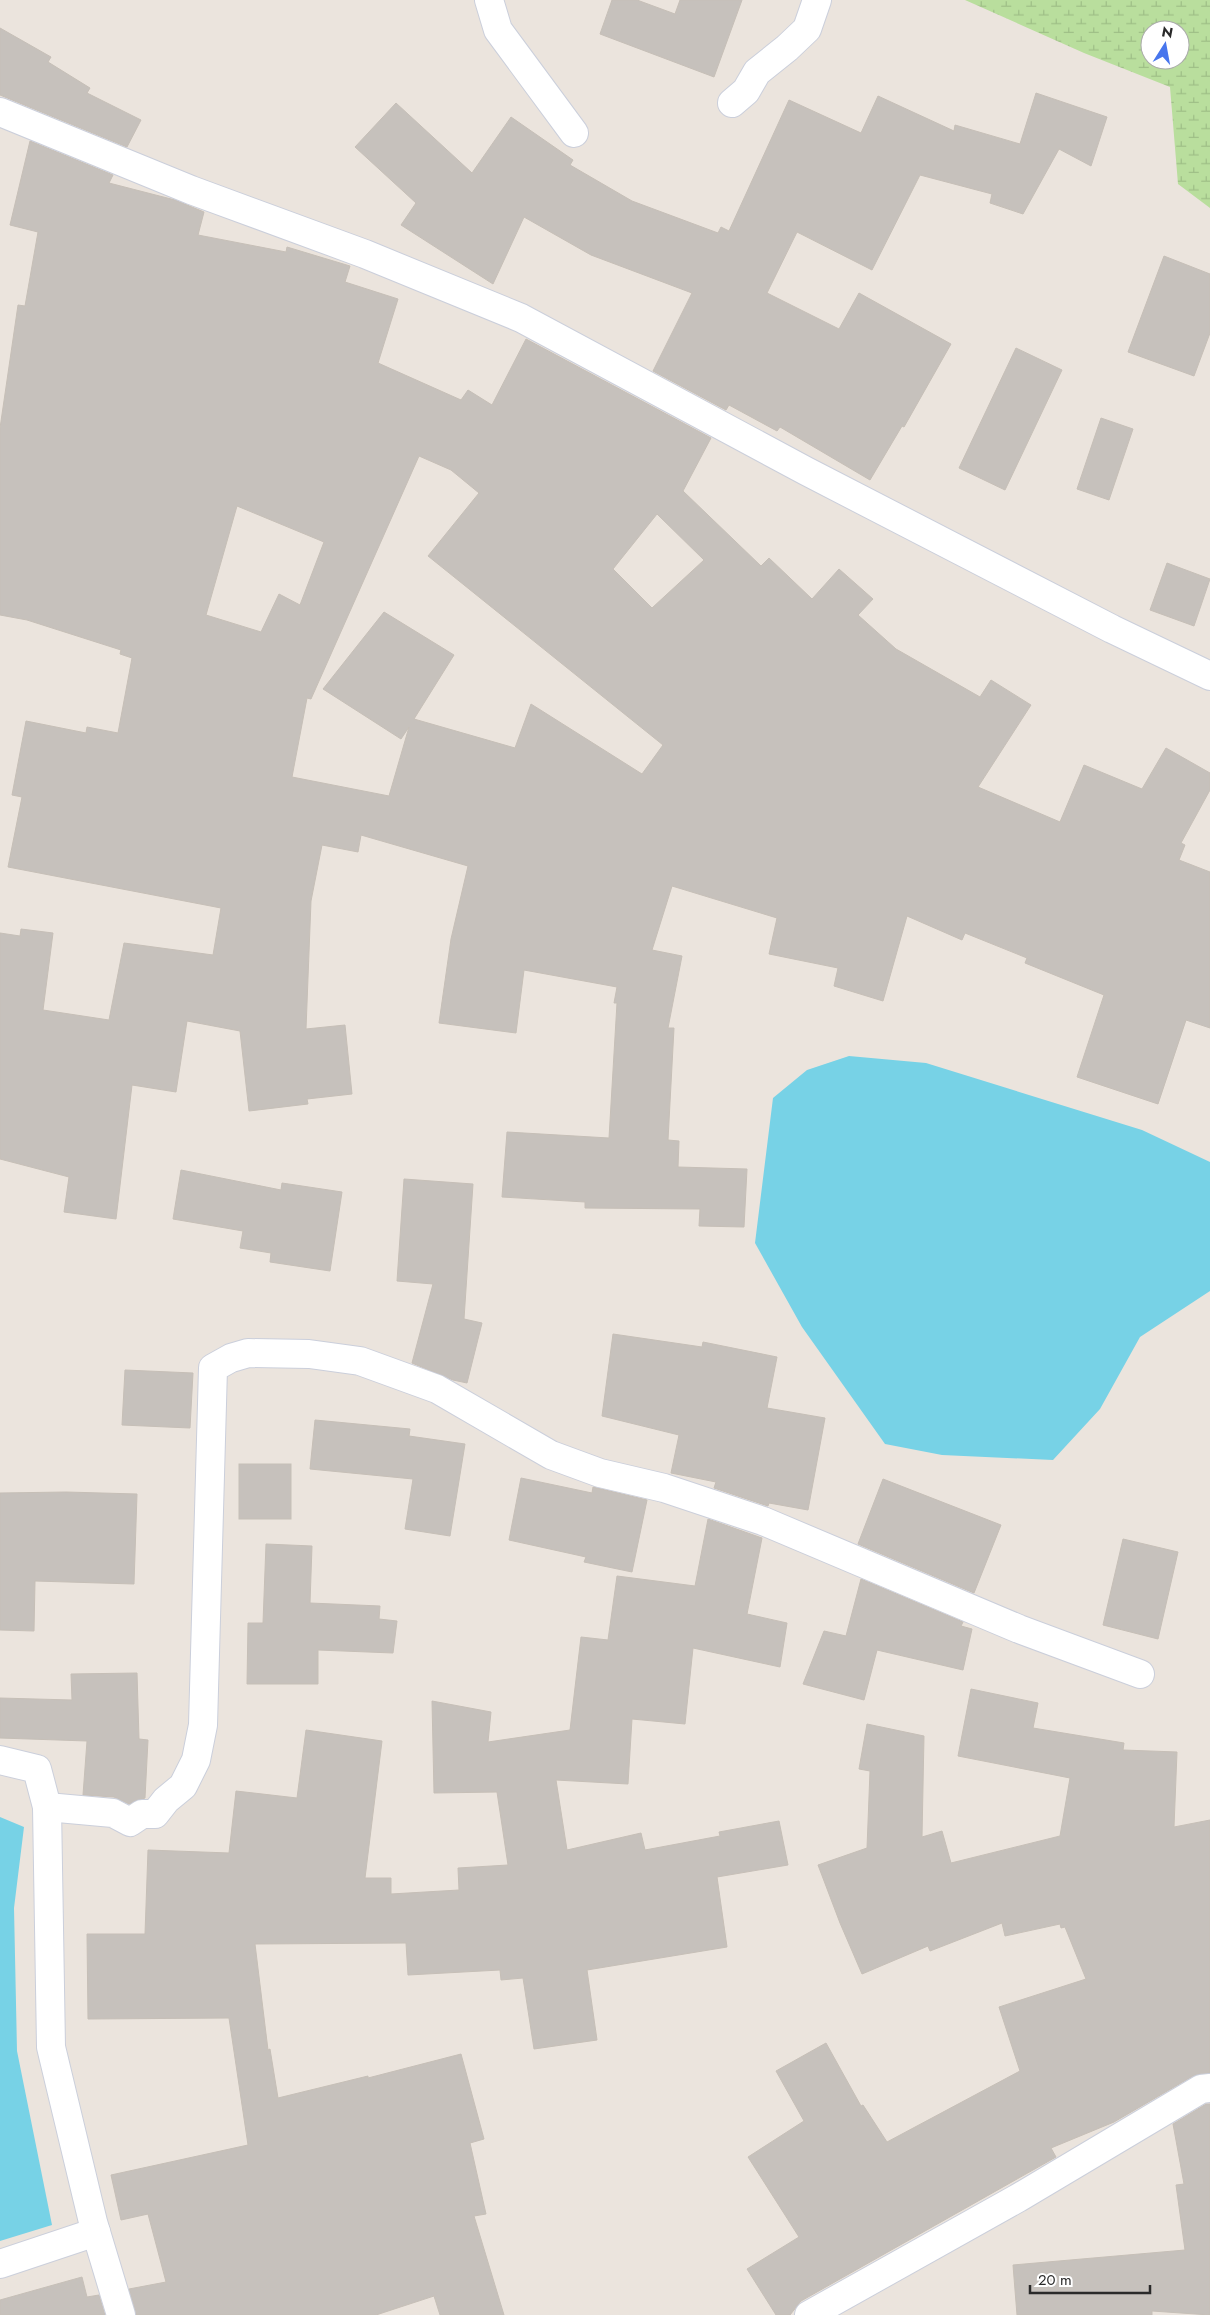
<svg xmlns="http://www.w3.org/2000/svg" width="1210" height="2315" font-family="Jost,sans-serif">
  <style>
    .wetland { fill: url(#wetland-marsh); fill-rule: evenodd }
    .water { fill: #77d2e6 }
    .building { fill: #c6c1bc; stroke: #c6bfb7; fill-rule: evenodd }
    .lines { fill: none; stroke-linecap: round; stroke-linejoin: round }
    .street-casing { stroke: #cbcfdb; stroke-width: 30 }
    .street { stroke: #fff; stroke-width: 28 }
  </style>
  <defs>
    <pattern id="wetland-marsh" width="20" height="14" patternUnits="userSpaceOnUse" patternTransform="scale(1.25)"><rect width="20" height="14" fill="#b9de9d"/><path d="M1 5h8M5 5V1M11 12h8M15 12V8" fill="none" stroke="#9fbf87"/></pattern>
  </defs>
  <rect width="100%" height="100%" fill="#ebe4dd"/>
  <!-- wetland -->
  <path class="wetland" d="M965,0H1210V208L1178,184L1170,87L1084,53ZM1150,30H1180V60H1150Z"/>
  <!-- water -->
  <g class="water">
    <polygon points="849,1056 926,1063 1142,1130 1210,1162 1210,1291 1140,1337 1100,1409 1053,1460 942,1455 885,1444 802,1327 755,1243 773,1098 807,1070"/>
    <polygon points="0,1817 24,1827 14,1908 17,2051 52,2225 0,2241"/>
  </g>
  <!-- building -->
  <g class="building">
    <polygon points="612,0 637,0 675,14 680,0 742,0 714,77 600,34"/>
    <polygon points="0,28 51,57 48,62 90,88 87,93 141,120 127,147 0,95"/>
    <polygon points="1036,93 1107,117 1091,166 1059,149 1023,214 990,203 992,194 920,175 872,270 797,232 767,293 839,329 859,293 951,344 904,427 902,426 870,480 780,427 777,431 729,405 726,410 653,371 692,293 591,255 524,217 493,284 401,225 416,203 355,147 396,103 472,173 511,117 573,160 570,165 632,201 718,233 721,227 729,231 789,100 861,133 878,96 954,131 955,125 1020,144"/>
    <path d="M30,141L113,175L109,183L175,200L204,212L198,235L286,252L287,247L350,266L345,282L398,299L378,363L461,400L468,390L492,405L526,339L711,438L683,491L761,566L769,558L812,599L839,569L873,599L858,615L896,649L980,697L991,680L1031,705L978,787L1060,822L1084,765L1142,789L1166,748L1210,773V790L1181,843L1185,845L1179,860L1210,872V1028L1186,1020L1158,1104L1077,1077L1104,995L1025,963L1027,958L965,933L962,940L907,916L883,1001L834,986L838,968L769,954L777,918L672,886L652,950L682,956L668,1028H674L668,1140L679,1141L678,1167L747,1169L744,1227L699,1226L700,1209L585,1208V1202L502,1197L507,1132L609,1138L617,1003H614L617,987L524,970L516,1033L439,1023L451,939L468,866L361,835L358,852L322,845L311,901L306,1029L345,1025L352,1094L307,1099L308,1104L249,1111L240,1031L187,1021L176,1092L132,1085L116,1219L64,1212L69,1177L0,1159V933L20,936L21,929L53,933L43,1010L109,1020L124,943L213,955L221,908L8,867L22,797L12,795L26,721L86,733L87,727L118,733L132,658L120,654L121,650L27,620L0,615V428L18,305L25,306L38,232L10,225ZM419,456L451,470L479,493L428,556L663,745L642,774L531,704L515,748L414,719L454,655L384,612L323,689L401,739L409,727L389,796L292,777L307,698L311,699ZM237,506L324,542L300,605L279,594L261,632L206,615ZM657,514L704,560L652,608L613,569Z"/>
    <polygon points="1164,256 1210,274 1210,333 1194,376 1128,352"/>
    <polygon points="1016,348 1062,370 1005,490 959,468"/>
    <polygon points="1101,418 1133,429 1109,500 1077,489"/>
    <polygon points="1167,563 1210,579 1194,626 1150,610"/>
    <polygon points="181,1170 281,1190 282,1183 342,1192 330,1271 270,1262 271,1253 240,1248 243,1231 173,1219"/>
    <polygon points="404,1179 473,1184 464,1319 482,1323 467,1383 453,1380 412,1363 433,1284 397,1281"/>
    <polygon points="613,1334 702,1347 703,1342 777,1357 767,1408 825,1418 808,1510 769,1503 768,1506 714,1488 716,1482 671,1473 679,1435 602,1416"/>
    <polygon points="125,1370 193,1373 190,1428 122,1425"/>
    <polygon points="315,1420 410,1429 409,1436 465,1444 450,1536 405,1529 413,1479 310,1469"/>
    <rect x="239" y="1464" width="52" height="55"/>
    <polygon points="521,1478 592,1493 593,1487 647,1500 632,1572 584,1562 586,1557 509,1540"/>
    <polygon points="883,1479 1001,1525 974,1593 858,1544"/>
    <polygon points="66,1492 137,1494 134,1584 35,1581 34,1631 0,1630 0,1493"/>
    <polygon points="708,1519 762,1538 747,1614 787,1623 780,1667 693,1648 685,1724 632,1719 628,1784 556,1780 567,1850 641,1833 645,1850 720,1836 719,1832 779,1821 788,1865 717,1877 727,1947 587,1970 597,2040 534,2049 523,1978 501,1980 500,1970 408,1975 406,1943 255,1944 268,2050 270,2049 278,2098 368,2076 368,2078 461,2054 484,2139 470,2143 486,2214 474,2216 504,2315 440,2315 434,2296 376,2315 136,2315 129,2289 166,2282 148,2214 121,2220 111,2175 248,2145 229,2018 88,2019 87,1934 145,1934 148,1850 229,1853 236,1791 297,1798 306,1730 382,1741 365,1878 391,1878 391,1894 459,1890 458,1868 508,1865 497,1792 434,1793 432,1701 491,1712 488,1742 570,1730 581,1637 608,1640 617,1576 695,1586"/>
    <polygon points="1123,1539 1178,1552 1158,1639 1103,1625"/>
    <polygon points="266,1544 312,1546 310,1603 380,1606 379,1619 397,1621 393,1653 318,1650 318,1684 247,1684 248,1623 263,1623"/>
    <polygon points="861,1579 963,1622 961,1626 972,1629 963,1670 877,1650 864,1700 803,1684 824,1631 846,1636"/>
    <polygon points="137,1673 139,1739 148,1740 145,1798 129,1804 114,1797 83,1795 87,1741 0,1738 0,1698 72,1700 71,1674"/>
    <polygon points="971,1689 1038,1703 1033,1728 1124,1743 1123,1750 1177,1752 1174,1827 1210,1820 1210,2073 1193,2076 1114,2122 1051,2148 1056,2157 801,2301 790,2315 776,2315 747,2269 799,2237 748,2157 804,2121 776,2071 826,2043 861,2106 863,2105 887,2142 1020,2071 999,2007 1086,1979 1065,1927 1061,1928 1060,1924 1005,1936 1002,1923 930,1951 928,1946 862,1974 840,1923 818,1865 867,1848 870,1771 859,1769 867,1724 924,1736 922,1837 942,1831 951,1863 1060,1836 1070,1778 958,1756"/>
    <polygon points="1206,2104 1210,2104 1210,2315 1152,2311 1152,2315 1017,2315 1013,2265 1185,2250 1176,2185 1184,2184 1173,2124"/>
    <polygon points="82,2277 87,2297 99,2295 105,2315 0,2315 0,2300"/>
  </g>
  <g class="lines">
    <!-- street casing -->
    <g class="street-casing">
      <g id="street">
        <polyline points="489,0 498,30 574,133"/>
        <polyline points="732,103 746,91 757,72 787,48 807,29 817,0"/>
        <polyline points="0,112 191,190 365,254 521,318 806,471 1112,629 1210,676"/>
        <polyline points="0,1760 37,1769 47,1807 51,2047 93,2222 121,2315"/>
        <polyline points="47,1807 113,1813 130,1822 142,1814 155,1814 166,1800 183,1786 196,1760 203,1725 213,1368 231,1358 248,1353 309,1354 360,1361 437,1389 551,1455 600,1473 664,1488 763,1521 1019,1629 1140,1674"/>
        <polyline points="0,2264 96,2232"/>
        <polyline points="809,2315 1018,2198 1201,2089 1210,2088"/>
      </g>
    </g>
    <!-- street -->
    <use href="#street" class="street"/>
  </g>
  <!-- north arrow -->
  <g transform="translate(1165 45) rotate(11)"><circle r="24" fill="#ffffff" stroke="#aaaaaa"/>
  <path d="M0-4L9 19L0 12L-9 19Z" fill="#4876ed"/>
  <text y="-8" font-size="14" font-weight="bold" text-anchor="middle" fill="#2a2a2a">N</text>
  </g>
  <!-- scale -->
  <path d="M1030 2285v8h120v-8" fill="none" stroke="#2a2a2a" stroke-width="2.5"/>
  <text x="1038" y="2285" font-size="15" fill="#2a2a2a" stroke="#ffffff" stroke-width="4" paint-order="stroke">20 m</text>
</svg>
